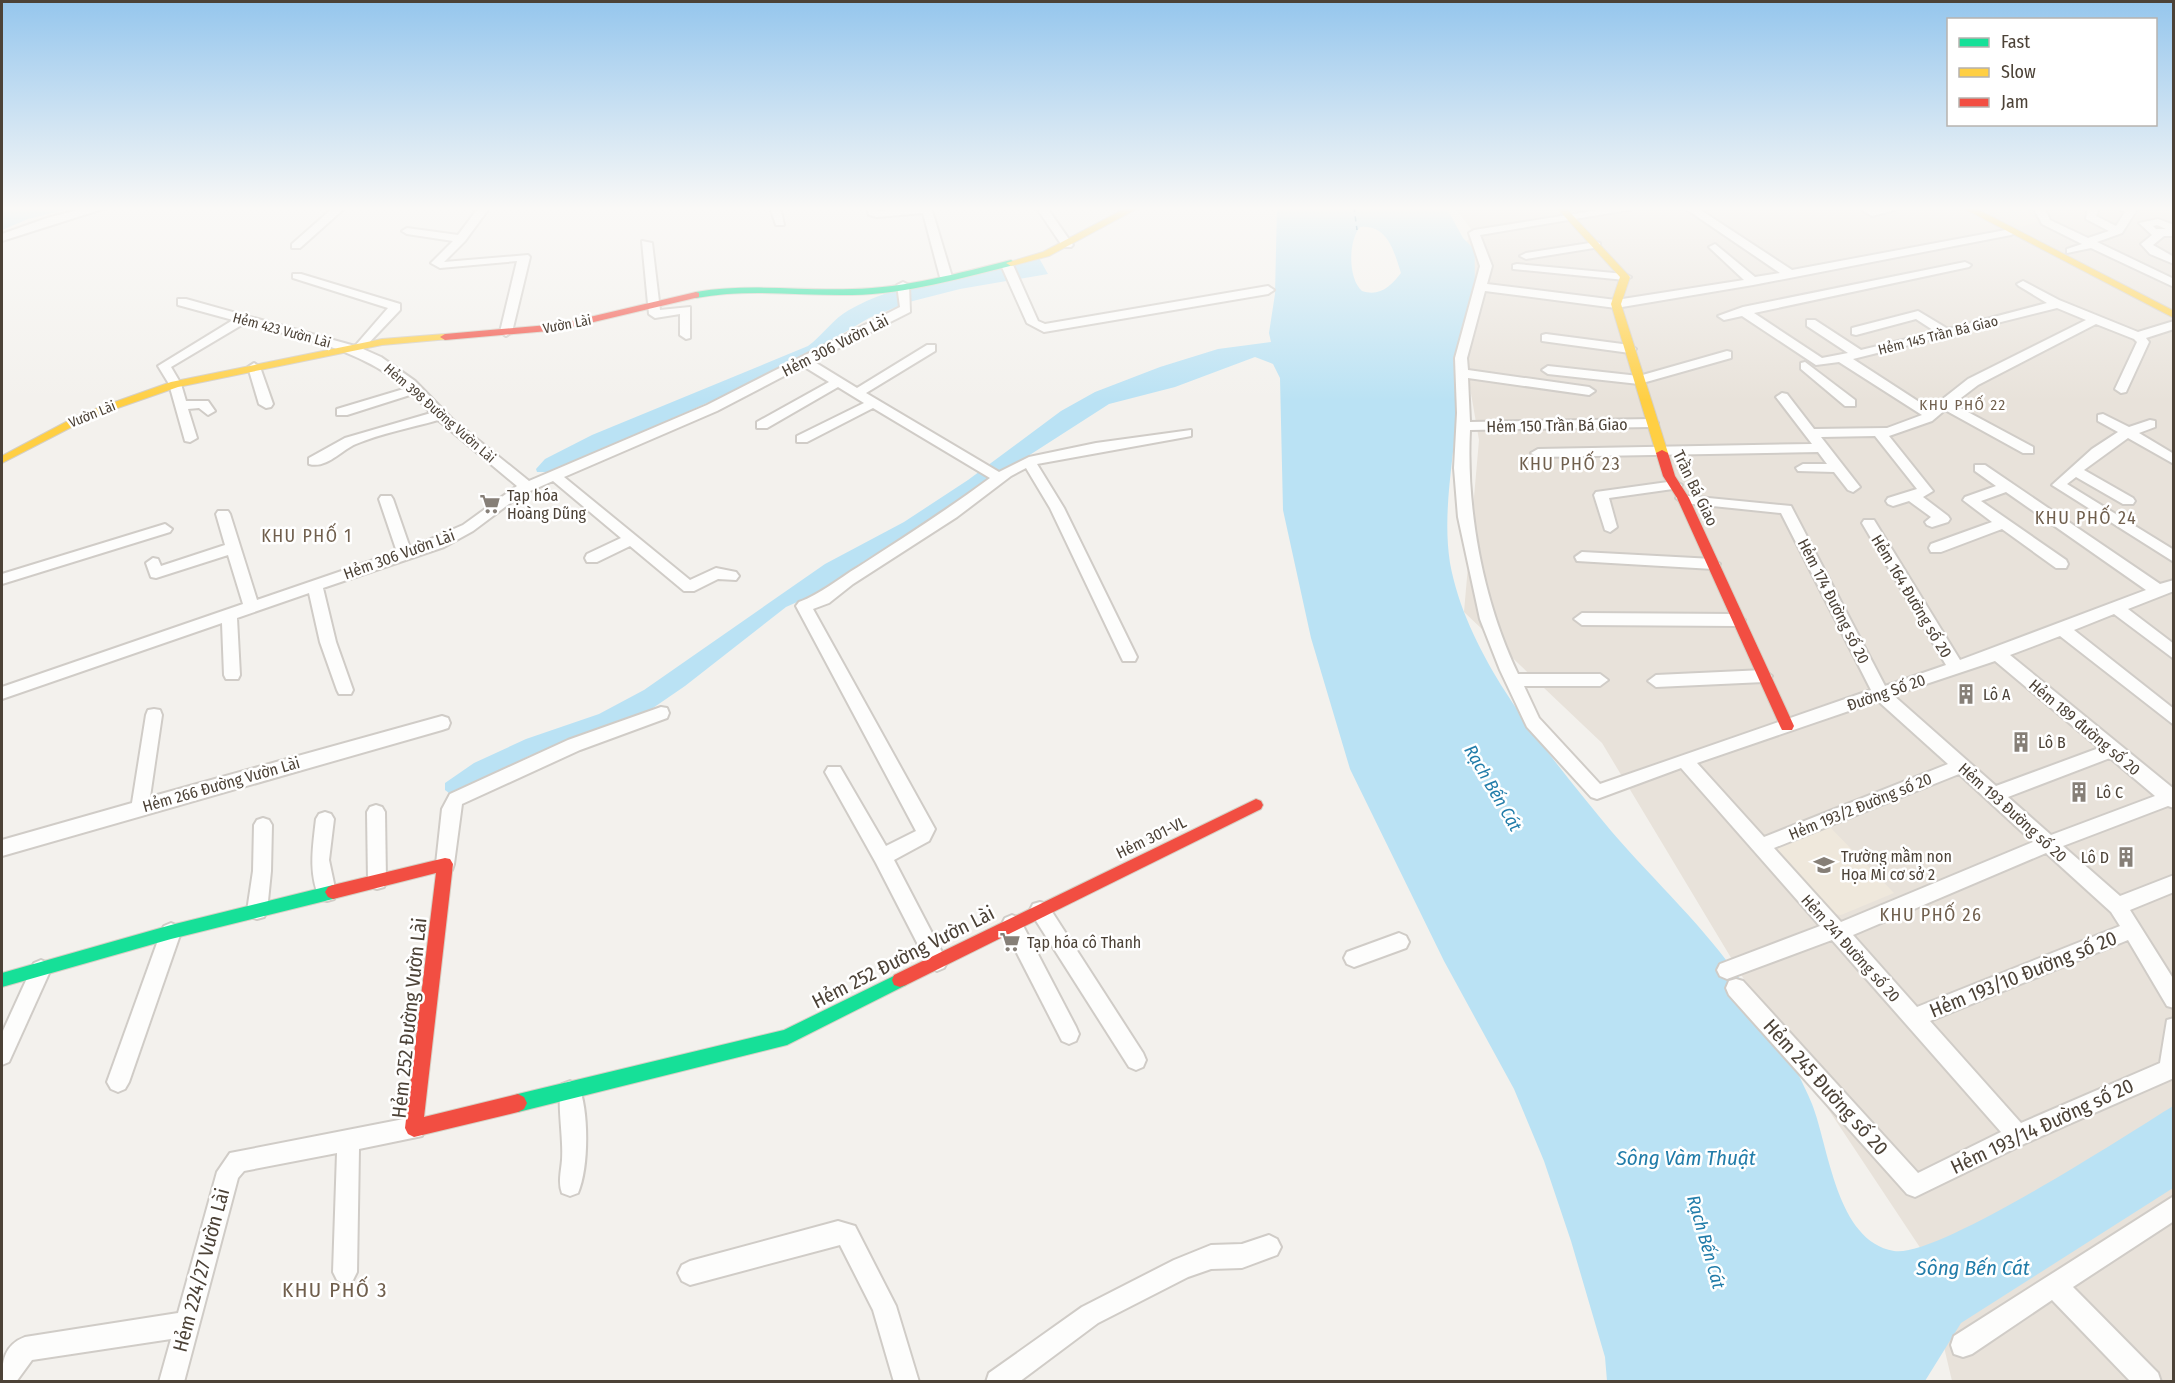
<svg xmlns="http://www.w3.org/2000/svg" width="2175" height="1383" font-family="'Fira Sans Condensed',sans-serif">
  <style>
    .residential { fill: #e8e2da }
    .education { fill: #efe8dc }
    .water { fill: #bae2f4; fill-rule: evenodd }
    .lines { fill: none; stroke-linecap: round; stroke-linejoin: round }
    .ferry { stroke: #217ca9; stroke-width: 1.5; stroke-dasharray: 5 4.5; stroke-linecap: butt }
    .street-casing { stroke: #d0ccc7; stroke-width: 4 }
    .fast-casing { stroke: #d5cfc4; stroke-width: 2 }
    .slow-casing { stroke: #d5cfc4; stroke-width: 2 }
    .jam-casing { stroke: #d5cfc4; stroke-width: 2 }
    .street { fill: #fdfdfc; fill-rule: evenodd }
    .fast { fill: #16e098; fill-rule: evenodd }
    .slow { fill: #ffcf43; fill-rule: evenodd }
    .jam { fill: #f24e42; fill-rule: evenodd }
    .labels { text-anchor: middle; stroke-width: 5; stroke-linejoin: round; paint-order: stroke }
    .far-street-label { font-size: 14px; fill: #4c4237; stroke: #fff }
    .far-neighbourhood-label { font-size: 15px; letter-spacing: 1.5px; fill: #705f4d; stroke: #fff }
    .street-label { font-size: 16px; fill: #4c4237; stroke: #fff }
    .poi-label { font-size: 16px; fill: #4c4237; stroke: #fff; text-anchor: start }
    .neighbourhood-label { font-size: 18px; letter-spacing: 1.5px; fill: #705f4d; stroke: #fff }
    .water-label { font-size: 18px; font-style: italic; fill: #217ca9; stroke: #fff }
    .near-street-label { font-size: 20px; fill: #4c4237; stroke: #fff }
    .near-water-label { font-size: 21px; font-style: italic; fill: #217ca9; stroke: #fff }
    .near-neighbourhood-label { font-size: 21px; letter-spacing: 1.5px; fill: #705f4d; stroke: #fff }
  </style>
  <rect width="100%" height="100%" fill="#f3f1ed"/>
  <!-- residential -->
  <polygon class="residential" points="1454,207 2024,207 2029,210 2031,207 2173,207 2173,1381 1952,1381 1921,1249 1763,1011 1602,743 1464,612 1479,440 1461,335 1438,274 1474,233"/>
  <!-- education -->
  <g class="education">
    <polygon points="1985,207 2031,207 2028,214 2041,220 2021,227"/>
    <polygon points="1826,823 1894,893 1841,915 1834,914 1826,911 1764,847"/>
  </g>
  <!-- water -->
  <g class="water">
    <polygon points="2,207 76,207 28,219 2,230"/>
    <path d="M1277,207H1446L1463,238L1475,250C1474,267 1476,286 1473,302C1469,318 1459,334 1456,350C1451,375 1458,387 1457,409C1454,461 1442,511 1450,563C1458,607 1478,647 1501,685C1533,736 1573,785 1612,832C1655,882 1705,927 1742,982C1767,1018 1795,1063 1812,1104C1829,1147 1836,1241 1894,1251C1936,1259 2128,1134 2173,1106V1188L1961,1323L1925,1381H1607L1605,1357L1571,1241L1544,1161L1514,1089L1444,961L1350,769L1311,638L1283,510L1280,378L1273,364L1255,357L1175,387L1109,404L843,575L824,590L786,607L685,686L650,710L613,726L529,756L460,790L449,793L445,790V783L474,763L526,739L599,714L644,690L825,564L904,522L968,480L1061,411L1095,392L1160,367L1218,349L1271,342L1269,333L1275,294ZM1360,227C1388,224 1394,252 1401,273C1391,286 1380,297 1362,291C1348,279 1348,241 1360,227Z"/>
    <path d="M1039,258L1048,274L960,289L909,302L869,318L777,372L551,472H537L536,469L545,459L592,435L808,346C822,336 834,318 849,310C899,281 982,271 1039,258Z"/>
  </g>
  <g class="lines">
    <!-- ferry -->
    <polyline class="ferry" points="1354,207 1357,230"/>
    <!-- street casing -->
    <g class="street-casing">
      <g id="street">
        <polygon points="89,207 109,207 2,241 2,234 47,218"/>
        <polygon points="334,207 346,207 300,248 292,248 292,244"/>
        <polygon points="479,207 490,207 465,241 444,262 528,255 530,257 512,332 506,336 500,332 517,261 440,268 431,263 453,241 407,234 402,231 407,228 458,235"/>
        <polygon points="770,207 780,207 784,225 776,225"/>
        <polygon points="867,207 877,207 878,211 931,207 952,277 950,279 940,277 923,213 877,217 869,215"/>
        <path d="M1617,207H1646L1480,235L1492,266L1487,284L1616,300L1744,280L1711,249L1709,247L1715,244L1755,277L1780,273L1683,207H1696L1792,270L2011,229L2016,232L2011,235L1753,285L1616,308L1485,291L1467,358L1468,370L1589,387L1595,391L1589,395L1468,378L1470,422L1651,419L1658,423L1651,427L1470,430C1466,510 1483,601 1518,674H1600L1608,680L1600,686H1524L1539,718L1600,784L1871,690L1781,513L1683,503L1676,498L1678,495L1791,506L1885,686L1946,665L1862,523L1864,520H1874L1960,660L2146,590L2006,492L1981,501L2066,560L2068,564L2066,568H2056L2002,529L1941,552H1931L1929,548L1931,544L1992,522L1963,500L1965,497L1996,486L1975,471V465H1985L2160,584L2174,580V591L2128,609L2174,644V659L2114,614L2074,630L2174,709V725L2060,636L2010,655L2174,789V808L2168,806L2063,846L2120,896L2174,875V892L2130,910L2174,980V1008L2167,1006L2128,940L1930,1021L2021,1123L2160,1063L2167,1020L2174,1018V1078L2026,1143L1915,1197L1907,1194L1729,995L1726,988L1729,981L1736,979L1743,981L1918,1173L2001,1132L1832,940L1727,979L1720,976L1717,970L1720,964L1820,926L1681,768L1597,799L1591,797L1527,727L1500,670L1480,619L1458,517L1454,468L1457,413L1455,358L1480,266L1469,233L1474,230ZM1995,661L2099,748L1996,786L1893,695ZM1878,701L1948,764L1764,837L1697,763ZM2110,758L2155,796L2051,835L2008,797ZM1959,774L2033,842L1841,922L1774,848ZM2046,853L2111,912L2120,926L1917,1007L1853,935Z"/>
        <polygon points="1858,207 1894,207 1895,210 1872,216"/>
        <polygon points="2033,207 2044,207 2050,220 2088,238 2109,231 2086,219 2088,207 2099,207 2096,216 2116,226 2125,212 2114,207 2135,209 2136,211 2122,233 2097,242 2174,279 2174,287 2091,248 2067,253 2067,249 2082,244 2042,224"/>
        <polygon points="1039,208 1047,208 1073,245 1071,247 1063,247 1038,210"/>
        <path d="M2158,219L2174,225V236H2164L2153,245L2174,257V264L2150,254L2141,244L2152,235L2139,223ZM2157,225L2166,229H2156L2153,226Z"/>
        <polygon points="642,241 652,243 660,310 690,307 690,338 686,339 680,335 680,314 655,318 649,314"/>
        <polygon points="1596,242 1600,243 1600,247 1526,259 1520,256 1526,253"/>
        <polygon points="1007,262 1013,265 1038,321 1045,324 1268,286 1274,290 1268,294 1044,332 1027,323 1001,265"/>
        <path d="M1965,262L1971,265L1969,267L1754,313L1822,358L1848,353L1807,326V320H1815L1861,350L1936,332L1916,319L1856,335L1852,334V328L1918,311L1948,329L2047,303L2019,286L2017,284L2023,281L2059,300L2138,332L2174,321V329L2146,338L2149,342L2126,392L2121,393L2115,389L2137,342L2134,339L2096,324L1978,385L1953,404L2033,447V453H2023L1945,410L1932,421L1889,436L1933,491L1923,497L1948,516L1950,519L1948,522L1932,527L1927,525L1925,522L1931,517L1909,501L1893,506L1888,504L1886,501L1888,498L1917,489L1875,436L1821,437L1860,487L1853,492L1848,490L1834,472L1798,471L1796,468L1803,464H1827L1818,452L1538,457L1531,453L1538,449L1812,444L1776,397L1782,393L1787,394L1814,429L1887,428L1922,415L1839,362L1816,365L1742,316L1724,320L1718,316L1743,307ZM2057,308L2086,320L1968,379L1930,409L1853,359Z"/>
        <polygon points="1517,264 1625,274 1631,277 1625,280 1513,269 1513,265"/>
        <path d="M293,274H301L400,304V310L363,349L381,357L415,381L452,419L529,481L707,405L900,307L897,285L903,282L909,285L910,312L813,361L857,388L927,345H935V351L866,393L999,472L1029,457L1096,443L1191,430V436L1186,437L1037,464L1064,508L1137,657L1135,661H1123L1121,657L1050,508L1026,468L1011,476L957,517L853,584L829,603L813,609L935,829L929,841L894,860L944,956L947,962L944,968L937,971L930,968L876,863L825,772L828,767H840L886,846L916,831L796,606L799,602C821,594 838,579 858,567C903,538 947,510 990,478L873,408L807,442H797V436L864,403L838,387L767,428H757V422L829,382L803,366L717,411L564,477L690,580L716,568L736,572L739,576L736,580L718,579L694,591H684L630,546L597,562H587L585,558L587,554L621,538L553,481L521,495L473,531L444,547L323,588L336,642L353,690L351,694H339L337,690L320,642L309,593L237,618L240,675L238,679H226L224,675L222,623L2,699V687L243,604L228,555L156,578L151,577L146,563L153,558L158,559L161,566L225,545L216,514L218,511H228L230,514L257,600L397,552L379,499L381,496H391L393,499L410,548L463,525L517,486L438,420C411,428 381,433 356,444C341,450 327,469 309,464V458L345,438L431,413L413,394L347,415H337V409L407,388C358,348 304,339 245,323L171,367L181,384L186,401H208L215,411L208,415L199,408L188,409L197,438L190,442L185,441L169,384L158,366L233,320L178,305V299H186L355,346L388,308L293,278Z"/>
        <polygon points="1546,334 1630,345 1636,349 1630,353 1542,341 1542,335"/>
        <polygon points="1727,351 1731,352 1731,358 1639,384 1548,374 1542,370 1548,366 1639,376"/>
        <polygon points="1805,362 1855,400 1855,406 1845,406 1801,369 1801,363"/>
        <polygon points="254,363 260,367 273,404 271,407 266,408 259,404 248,367"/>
        <polygon points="2103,414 2129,427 2150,420 2155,421 2155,427 2139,433 2174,454 2174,464 2128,438 2084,470 2133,498 2135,501 2133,504 2123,504 2076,477 2067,484 2174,550 2174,562 2052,485 2092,449 2118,432 2098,421 2098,415"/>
        <polygon points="1675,481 1682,485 1680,488 1609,498 1617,527 1610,532 1605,530 1594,495 1596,492"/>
        <polygon points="165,524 172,529 170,532 2,584 2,574"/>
        <polygon points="1582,552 1713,559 1720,564 1713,569 1577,561 1575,557"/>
        <polygon points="1582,613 1737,614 1745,620 1737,626 1582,625 1574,619"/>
        <polygon points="1764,670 1772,676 1764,682 1656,687 1648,681 1656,675"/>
        <polygon points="661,707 667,708 669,713 667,718 580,750 462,804 454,864 452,870 445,872 438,870 436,864 442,809 450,794 568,740"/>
        <polygon points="154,709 160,710 162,715 150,797 442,716 448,718 450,723 448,728 442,730 2,856 2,840 132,803 146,715 148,710"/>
        <polygon points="376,805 382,807 385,812 386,881 384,887 377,889 370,887 368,881 367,812 370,807"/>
        <path d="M325,812L331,814L334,819L329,860L336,893L334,899L327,901L320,899C308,873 313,846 316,819L319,814Z"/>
        <polygon points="263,818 269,820 272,825 271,871 267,911 264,917 257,919 250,917 247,911 253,871 254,825 257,820"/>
        <polygon points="1040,902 1047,904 1143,1053 1146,1060 1143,1067 1136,1070 1129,1067 1033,916 1030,910 1033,904"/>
        <polygon points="1012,915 1019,918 1076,1027 1079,1034 1076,1041 1069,1044 1062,1041 1002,924 1005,918"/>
        <polygon points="171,923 178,926 181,932 129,1082 125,1089 118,1092 111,1089 107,1082 161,932 164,926"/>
        <polygon points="1399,933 1406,936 1409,942 1406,948 1354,967 1347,964 1344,958 1347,952"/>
        <polygon points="41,960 48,963 51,969 9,1062 2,1065 2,1033 34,963"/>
        <path d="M570,1081L578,1084C589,1110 589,1167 578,1193L570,1196L562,1193C558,1182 561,1172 562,1160C564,1140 556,1098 562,1084Z"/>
        <path d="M414,1117L422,1120L425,1128L422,1136L359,1149L357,1272L353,1280L345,1284L337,1280L333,1272L337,1153L244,1171L238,1178L184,1382H159L171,1339L32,1360L16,1382H2C2,1361 4,1345 25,1337L178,1313L217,1172L230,1153Z"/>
        <polygon points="2174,1196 2174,1221 2073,1287 2158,1373 2161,1382 2131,1382 2052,1300 1972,1354 1963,1357 1954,1354 1951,1345 1954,1336"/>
        <polygon points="838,1221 855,1226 896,1306 919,1382 894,1382 873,1310 840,1245 690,1285 682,1281 678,1273 682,1265 690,1261"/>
        <polygon points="1269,1235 1277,1239 1281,1247 1277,1255 1242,1268 1211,1269 1188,1277 1098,1323 1019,1382 986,1382 989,1373 1082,1307 1174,1260 1211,1245 1242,1244"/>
      </g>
    </g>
    <!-- fast casing -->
    <g class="fast-casing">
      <g id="fast">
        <path d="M1011,260L1016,263L1014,265C961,278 907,294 852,295C799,296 748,288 696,298L691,295L696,292C748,283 800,291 852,289C906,288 959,273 1011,260Z"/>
        <polygon points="333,885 338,887 341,892 338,897 333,899 171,939 2,987 2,973 171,925"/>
        <polygon points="900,973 906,975 908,980 906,985 787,1045 518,1112 512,1109 509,1103 512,1097 518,1094 784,1030"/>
      </g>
    </g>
    <!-- slow casing -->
    <g class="slow-casing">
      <g id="slow">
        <polygon points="1128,207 1140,207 1049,256 1011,266 1006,263 1043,252"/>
        <polygon points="1556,207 1565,207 1630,277 1621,304 1668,453 1666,455 1658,455 1656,453 1611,304 1620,277"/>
        <polygon points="1961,207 1973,207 2174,311 2174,318"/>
        <polygon points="445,334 450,337 449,339 382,345 178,387 89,418 2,463 2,456 81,414 171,382 382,339"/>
      </g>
    </g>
    <!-- jam casing -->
    <g class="jam-casing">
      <g id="jam">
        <polygon points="696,292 699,293 699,297 560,330 445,340 440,337 445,334 560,324"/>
        <polygon points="1662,450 1668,453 1675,476 1689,498 1794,726 1792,730 1782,730 1780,726 1677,498 1663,476 1656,453"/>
        <polygon points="1256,799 1261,801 1263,805 1261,809 906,985 900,987 894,985 892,980 894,975"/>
        <polygon points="445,858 450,859 453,864 424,1117 518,1094 524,1097 527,1103 524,1109 518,1112 414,1137 408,1134 405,1128 436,873 333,899 328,897 325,892 328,887 333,885"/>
      </g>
    </g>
    <!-- street -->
    <use href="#street" class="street"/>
    <!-- fast -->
    <use href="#fast" class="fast"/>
    <!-- slow -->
    <use href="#slow" class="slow"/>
    <!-- jam -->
    <use href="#jam" class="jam"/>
  </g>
  <!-- sky -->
  <linearGradient id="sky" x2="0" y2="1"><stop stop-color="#95c6ed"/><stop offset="0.52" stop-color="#faf9f7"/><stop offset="1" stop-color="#faf9f7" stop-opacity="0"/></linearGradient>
  <rect width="2175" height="401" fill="url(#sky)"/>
  <!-- icons -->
  <defs>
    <g id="supermarket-bare" transform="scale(1.62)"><path d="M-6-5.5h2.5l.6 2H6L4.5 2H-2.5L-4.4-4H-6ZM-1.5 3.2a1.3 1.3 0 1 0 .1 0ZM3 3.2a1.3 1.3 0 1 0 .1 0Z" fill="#867f77" stroke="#fff" stroke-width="2.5" paint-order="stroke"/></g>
    <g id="building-bare" transform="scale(1.62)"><path d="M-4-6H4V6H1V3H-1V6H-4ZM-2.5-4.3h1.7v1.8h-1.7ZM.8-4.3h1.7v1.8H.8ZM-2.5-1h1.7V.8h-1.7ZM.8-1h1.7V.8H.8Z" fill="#867f77" stroke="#fff" stroke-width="2.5" paint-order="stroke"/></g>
    <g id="school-bare" transform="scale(1.62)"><path d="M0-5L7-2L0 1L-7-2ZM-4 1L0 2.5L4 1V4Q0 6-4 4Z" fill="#867f77" stroke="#fff" stroke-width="2.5" paint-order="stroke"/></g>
  </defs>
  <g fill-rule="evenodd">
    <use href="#supermarket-bare" x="490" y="504"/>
    <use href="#building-bare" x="1966" y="694"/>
    <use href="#building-bare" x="2021" y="742"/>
    <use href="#building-bare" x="2079" y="792"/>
    <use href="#building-bare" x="2126" y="857"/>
    <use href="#school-bare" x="1824" y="865"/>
    <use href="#supermarket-bare" x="1010" y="942"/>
  </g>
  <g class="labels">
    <!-- far-street labels -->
    <g class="far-street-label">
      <text transform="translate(567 324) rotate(-11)" y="5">Vườn Lài</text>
      <text transform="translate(282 330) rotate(15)" y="5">Hẻm 423 Vườn Lài</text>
      <text transform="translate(1938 335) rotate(-14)" y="5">Hẻm 145 Trần Bá Giao</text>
      <text transform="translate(440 413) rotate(41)" y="5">Hẻm 398 Đường Vườn Lài</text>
      <text transform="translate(92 414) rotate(-22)" y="5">Vườn Lài</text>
    </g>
    <!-- far-neighbourhood labels -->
    <g class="far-neighbourhood-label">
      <text x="1963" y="410">KHU PHỐ 22</text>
    </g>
    <!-- street labels -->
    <g class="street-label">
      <text transform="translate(835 345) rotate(-27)" y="6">Hẻm 306 Vườn Lài</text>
      <text transform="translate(1557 425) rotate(-1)" y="6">Hẻm 150 Trần Bá Giao</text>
      <text transform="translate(1696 488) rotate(64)" y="6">Trần Bá Giao</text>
      <text transform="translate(399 554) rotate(-20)" y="6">Hẻm 306 Vườn Lài</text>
      <text transform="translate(1912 596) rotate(59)" y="6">Hẻm 164 Đường số 20</text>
      <text transform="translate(1834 601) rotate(63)" y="6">Hẻm 174 Đường số 20</text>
      <text transform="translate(1886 692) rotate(-19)" y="6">Đường Số 20</text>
      <text transform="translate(2085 727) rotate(40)" y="6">Hẻm 189 đường số 20</text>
      <text transform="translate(221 784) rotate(-16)" y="6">Hẻm 266 Đường Vườn Lài</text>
      <text transform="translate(1860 806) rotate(-22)" y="6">Hẻm 193/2 Đường số 20</text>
      <text transform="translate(2013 812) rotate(42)" y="6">Hẻm 193 Đường số 20</text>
      <text transform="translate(1151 837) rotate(-26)" y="6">Hẻm 301-VL</text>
      <text transform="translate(1851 948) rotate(48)" y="6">Hẻm 241 Đường số 20</text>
    </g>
    <!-- poi labels -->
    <g class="poi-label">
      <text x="507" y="501">Tạp hóa<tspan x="507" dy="18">Hoàng Dũng</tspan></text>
      <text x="1983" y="700">Lô A</text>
      <text x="2038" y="748">Lô B</text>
      <text x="2096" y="798">Lô C</text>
      <text x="1841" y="862">Trường mầm non<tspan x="1841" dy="18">Họa Mi cơ sở 2</tspan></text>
      <text x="2109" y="863" text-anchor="end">Lô D</text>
      <text x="1027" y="948">Tạp hóa cô Thanh</text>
    </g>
    <!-- neighbourhood labels -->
    <g class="neighbourhood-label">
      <text x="1570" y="470">KHU PHỐ 23</text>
      <text x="2086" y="524">KHU PHỐ 24</text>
      <text x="307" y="542">KHU PHỐ 1</text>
      <text x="1931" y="921">KHU PHỐ 26</text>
    </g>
    <!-- water labels -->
    <g class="water-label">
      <text transform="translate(1493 788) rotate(60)" y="6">Rạch Bến Cát</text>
      <text transform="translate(1706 1242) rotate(74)" y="6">Rạch Bến Cát</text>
    </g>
    <!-- near-street labels -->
    <g class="near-street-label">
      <text transform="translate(903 957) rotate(-27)" y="7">Hẻm 252 Đường Vườn Lài</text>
      <text transform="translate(2023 974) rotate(-22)" y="7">Hẻm 193/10 Đường số 20</text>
      <text transform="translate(409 1018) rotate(-84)" y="7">Hẻm 252 Đường Vườn Lài</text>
      <text transform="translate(1826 1087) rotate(48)" y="7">Hẻm 245 Đường số 20</text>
      <text transform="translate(2042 1126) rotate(-25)" y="7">Hẻm 193/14 Đường số 20</text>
      <text transform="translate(201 1270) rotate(-75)" y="7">Hẻm 224/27 Vườn Lài</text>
    </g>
    <!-- near-water labels -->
    <g class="near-water-label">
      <text x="1686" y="1165">Sông Vàm Thuật</text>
      <text x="1973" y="1275">Sông Bến Cát</text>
    </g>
    <!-- near-neighbourhood labels -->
    <g class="near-neighbourhood-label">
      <text x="335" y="1297">KHU PHỐ 3</text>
    </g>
  </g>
  <!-- border -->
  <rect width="2175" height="1383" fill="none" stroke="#4c4237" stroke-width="6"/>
  <!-- legend -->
  <rect x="1947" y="18" width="210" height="108" fill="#ffffff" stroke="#b7b3af" stroke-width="1.5"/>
  <rect x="1959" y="38" width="30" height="9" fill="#16e098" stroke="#b7b3af" stroke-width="1.5"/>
  <text x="2001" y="48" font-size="18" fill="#4c4237">Fast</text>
  <rect x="1959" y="68" width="30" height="9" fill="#ffcf43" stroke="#b7b3af" stroke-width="1.5"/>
  <text x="2001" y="78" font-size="18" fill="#4c4237">Slow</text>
  <rect x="1959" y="98" width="30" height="9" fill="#f24e42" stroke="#b7b3af" stroke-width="1.5"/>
  <text x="2001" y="108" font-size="18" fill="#4c4237">Jam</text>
</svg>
